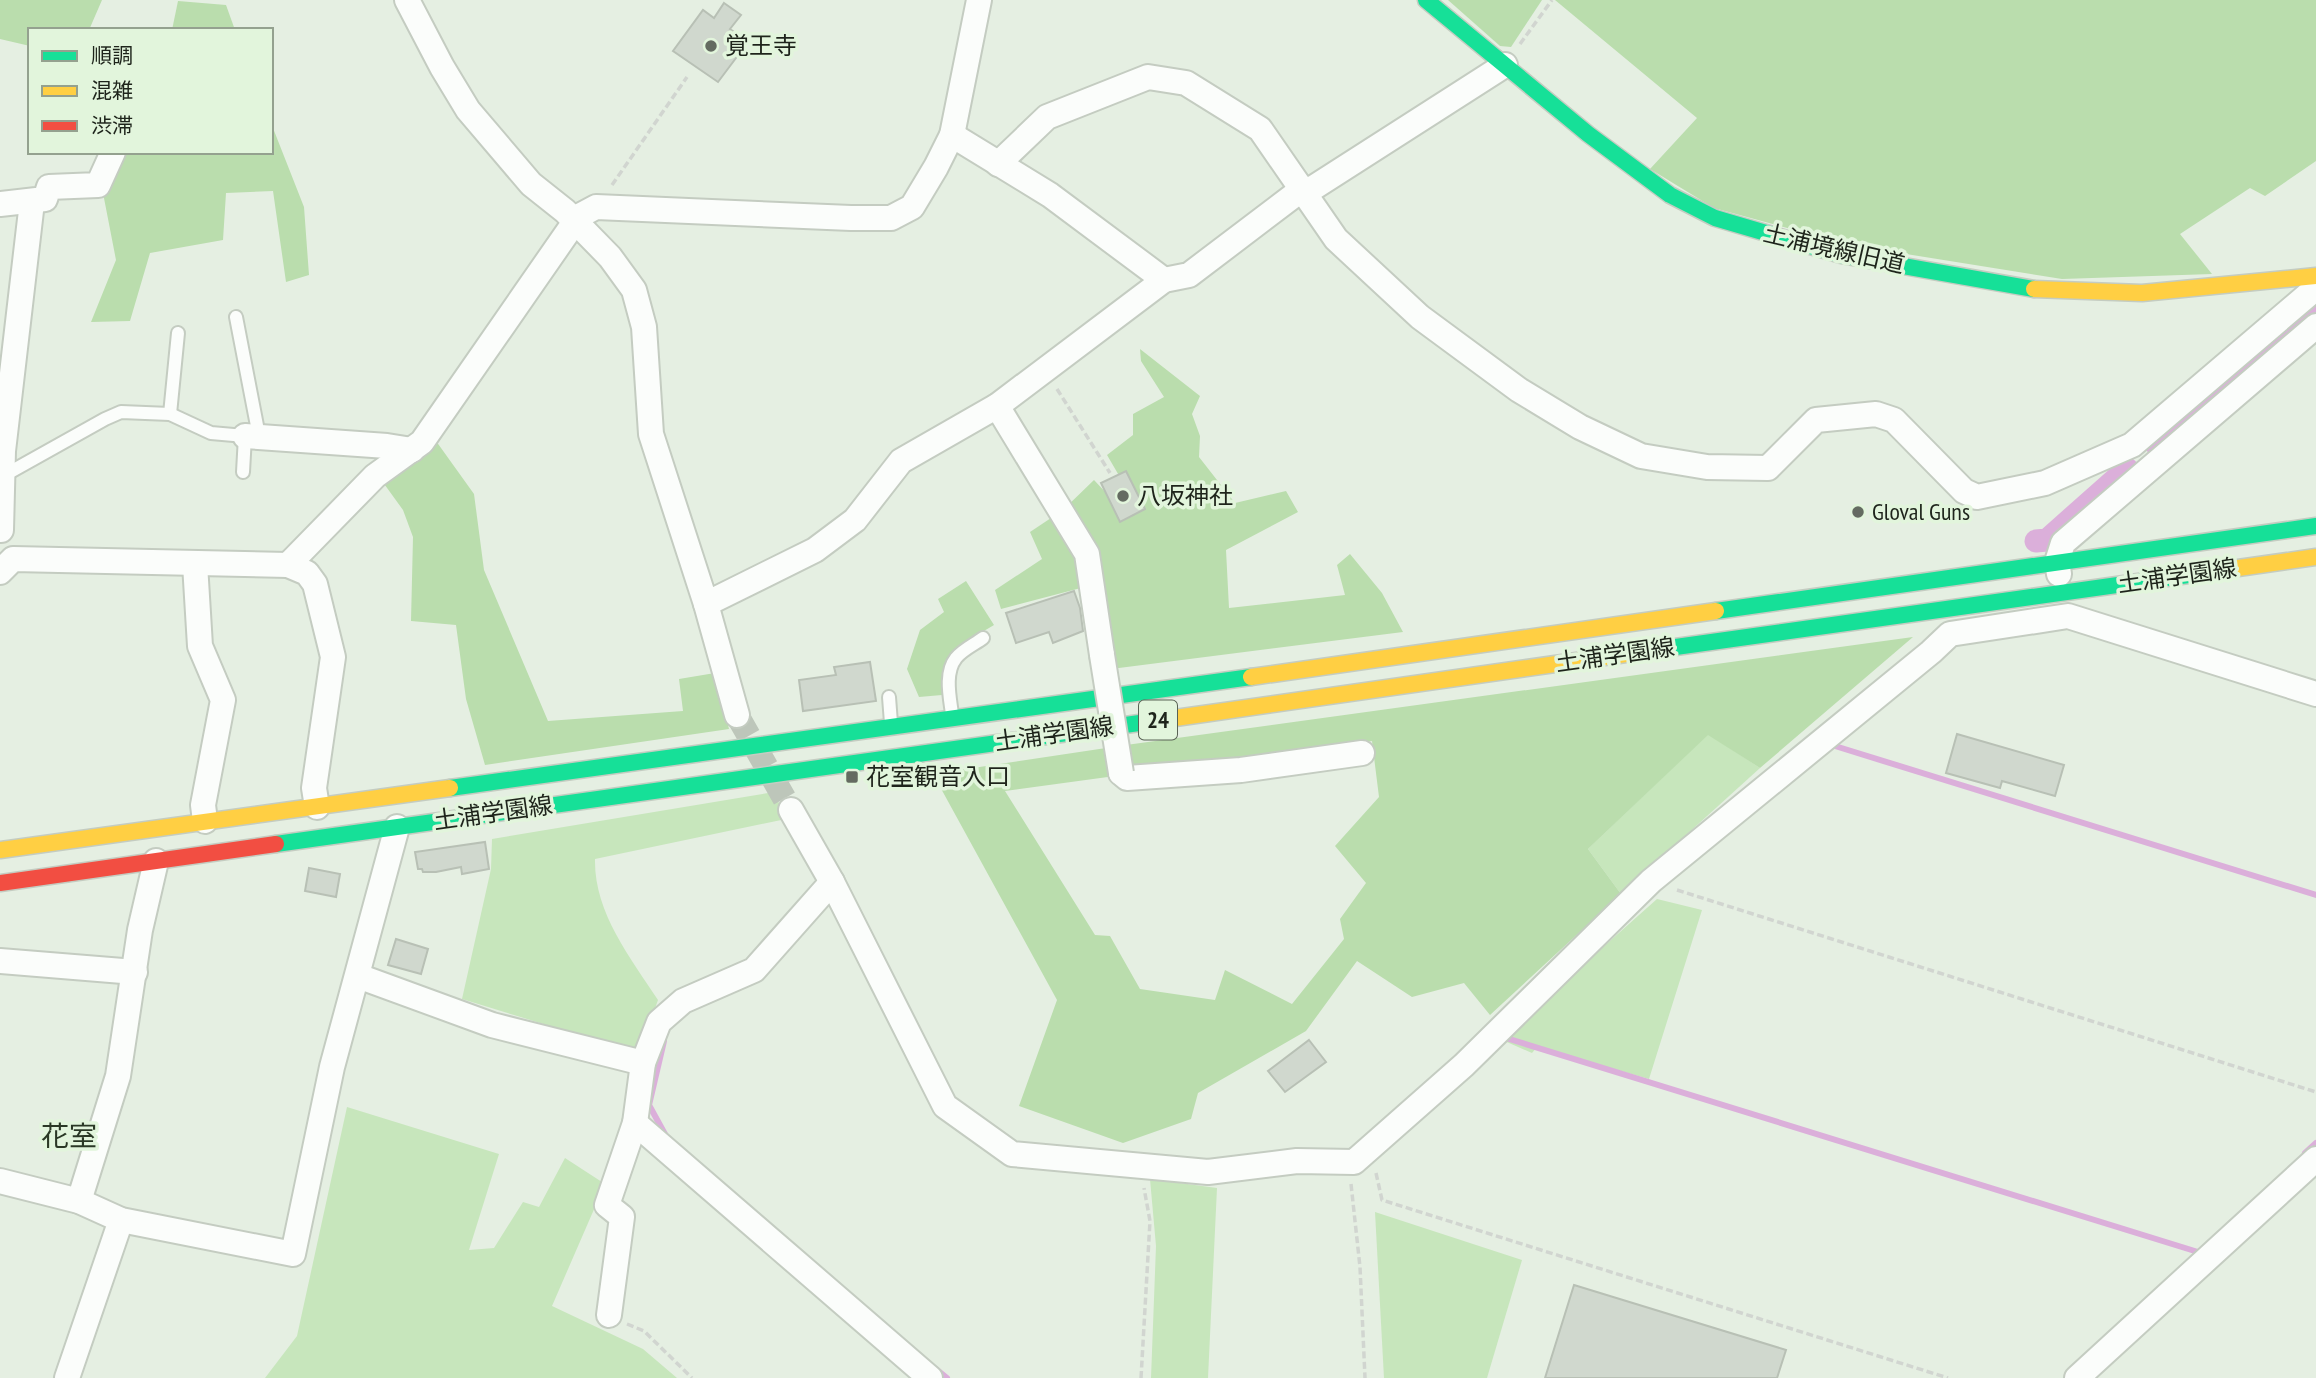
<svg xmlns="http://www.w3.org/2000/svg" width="2316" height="1378" font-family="'PT Sans Narrow','Noto Sans JP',sans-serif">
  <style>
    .green { fill: #c7e6bc }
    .forest { fill: #baddad; fill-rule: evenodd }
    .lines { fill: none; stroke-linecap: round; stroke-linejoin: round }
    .stream { stroke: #dbafda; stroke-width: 6 }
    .canal { stroke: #dbafda; stroke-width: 23 }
    .building { fill: #d0d8ce; stroke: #b8c0b5; stroke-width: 2 }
    .street-tunnel { stroke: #bdc6ba; stroke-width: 24; stroke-dasharray: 24 12; stroke-linecap: butt }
    .lane-casing { stroke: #c4ccc1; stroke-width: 16 }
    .street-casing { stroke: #c4ccc1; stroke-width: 28 }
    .fast-casing { stroke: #c4ccc1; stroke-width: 19 }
    .slow-casing { stroke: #c4ccc1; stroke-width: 19 }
    .jam-casing { stroke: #c4ccc1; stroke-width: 19 }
    .path { stroke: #d1d5d0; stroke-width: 3.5; stroke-dasharray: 7 3.5; stroke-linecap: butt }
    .lane { stroke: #fbfdfb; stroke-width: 12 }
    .street { stroke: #fbfdfb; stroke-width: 24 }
    .fast { stroke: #16e098; stroke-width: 16 }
    .slow { stroke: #ffcf43; stroke-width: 16 }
    .jam { stroke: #f24e42; stroke-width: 16 }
    .street-bridge-casing { stroke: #c4ccc1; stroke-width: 28; stroke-linecap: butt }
    .street-bridge { stroke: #fbfdfb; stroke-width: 24 }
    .poi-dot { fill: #646b61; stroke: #e2f5dc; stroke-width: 2.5 }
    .labels { text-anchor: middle; stroke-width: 7; stroke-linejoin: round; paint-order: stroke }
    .shield { fill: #e2f5dc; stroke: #596355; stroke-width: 2 }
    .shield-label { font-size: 23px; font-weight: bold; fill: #1e241b }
    .poi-label { font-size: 24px; fill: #1e241b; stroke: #e2f5dc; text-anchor: start }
    .street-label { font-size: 24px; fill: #1e241b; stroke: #e2f5dc }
    .quarter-label { font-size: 28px; fill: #2a3825; stroke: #e2f5dc }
  </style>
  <rect width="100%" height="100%" fill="#e5efe2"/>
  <!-- green -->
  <g class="green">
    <polygon points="1708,734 1760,768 1621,894 1588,849"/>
    <path d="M774,792L786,819L595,859C594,912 630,957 658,1000L640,1050L602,1042L462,999L491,869L492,839Z"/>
    <polygon points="1657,899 1702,910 1649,1079 1537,1047 1532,1053 1500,1039"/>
    <polygon points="347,1107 499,1154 469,1250 494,1248 523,1202 539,1207 565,1158 605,1184 552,1306 643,1349 677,1378 265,1378 297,1336"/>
    <polygon points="1150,1179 1217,1188 1208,1378 1151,1378 1156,1246"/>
    <polygon points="1375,1212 1522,1260 1487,1378 1384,1378"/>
  </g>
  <!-- forest -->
  <g class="forest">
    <polygon points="0,0 102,0 89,30 30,30 30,46 0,39"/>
    <polygon points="1448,0 1542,0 1511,47 1500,46"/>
    <polygon points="1555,0 2316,0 2316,161 2265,196 2250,188 2180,234 2212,274 2062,279 1850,245 1714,208 1650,169 1697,118"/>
    <polygon points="178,1 226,5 235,30 172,30"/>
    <polygon points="271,123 304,207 309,275 286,282 273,191 226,193 223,240 150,253 130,321 91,322 116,260 103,193 122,152 271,152"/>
    <polygon points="1140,349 1200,396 1192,414 1200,436 1199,457 1235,503 1286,491 1298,512 1226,550 1229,608 1345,595 1337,565 1350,554 1382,593 1403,632 1111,669 1096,584 1001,609 995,590 1042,559 1030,532 1063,510 1094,480 1126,514 1138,508 1107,455 1133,435 1133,414 1164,397 1141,361"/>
    <polygon points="436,441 474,494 484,570 548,721 683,711 679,679 715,673 729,729 485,765 466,699 456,625 411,621 413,537 403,510 382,481"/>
    <path d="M966,581L994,625C962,644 942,654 942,695L919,697L907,669L920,630L944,612L938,599Z"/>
    <path d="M1913,637L1760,768L1708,735L1588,849L1621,894L1490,1015L1464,983L1412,997L1357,961L1306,1031L1198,1093L1191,1119L1123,1143L1019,1106L1057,1000L933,774L1126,745ZM1372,741L1379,797L1335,846L1366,883L1340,919L1344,939L1292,1004L1225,970L1215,1000L1140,989L1110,936L1095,935L1005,791Z"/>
  </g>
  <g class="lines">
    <!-- stream -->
    <g class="stream">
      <polyline points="1835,746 2316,895"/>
      <polyline points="1506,1038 2198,1252"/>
      <polyline points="664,1041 649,1105 666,1136"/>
      <polyline points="2305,1153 2316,1143"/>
      <polyline points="936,1369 947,1378"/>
    </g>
    <!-- canal -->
    <g class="canal">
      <polyline points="2156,444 2316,312"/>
      <polyline points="2036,541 2047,540 2127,469"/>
    </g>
  </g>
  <!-- building -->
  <g class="building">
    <polygon points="724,3 741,15 730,29 748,42 718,82 673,51 703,10 714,18"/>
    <polygon points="1126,471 1145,509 1120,522 1101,483"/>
    <polygon points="1074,591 1080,608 1083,631 1053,643 1049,632 1016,643 1006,613"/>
    <polygon points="870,662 876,701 803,711 799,680 836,675 834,667"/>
    <polygon points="1957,734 2064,765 2055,796 2002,781 2000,788 1946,773"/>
    <polygon points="485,842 489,869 462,874 461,867 436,872 423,872 422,869 418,869 415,852"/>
    <polygon points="309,868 340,874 336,897 305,891"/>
    <polygon points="396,939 428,949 421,974 388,965"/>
    <polygon points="1309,1040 1326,1062 1285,1092 1268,1071"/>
    <polygon points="1574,1285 1786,1350 1777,1378 1545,1378"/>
  </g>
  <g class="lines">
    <!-- street-tunnel -->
    <polyline class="street-tunnel" points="737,715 791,810"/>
    <!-- lane casing -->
    <g class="lane-casing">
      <g id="lane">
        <polyline points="236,317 259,436"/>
        <polyline points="170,414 178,333"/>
        <polyline points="3,476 105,419 121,412 170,414 211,433 245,436 243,472"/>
        <polyline points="889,697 891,723"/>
        <path d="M952,714C950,698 944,673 956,658C962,650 975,644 983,638"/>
      </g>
    </g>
    <!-- street casing -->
    <g class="street-casing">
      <g id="street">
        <polyline points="407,0 442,67 468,110 531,184 565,211 610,257 634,290 644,327 651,434 706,604 737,715"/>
        <polyline points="952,135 1050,195 1164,280"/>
        <polyline points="998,164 1047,117 1148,77 1186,83 1260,129 1336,239 1420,317 1519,390 1580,427 1641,456 1707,467 1768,468 1816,420 1876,414 1894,420 1964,491 1977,497 2045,483 2132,445 2316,288"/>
        <polyline points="0,204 45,199 49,187 98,185 113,152"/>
        <polyline points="997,406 1087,554 1102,655"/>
        <polyline points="245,436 387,446 412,450"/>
        <polyline points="1,530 3,451 32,202"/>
        <polyline points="195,564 200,646 223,700 203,805 205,821"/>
        <polyline points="288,565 307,573 315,584 333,657 314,788 317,807"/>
        <polyline points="0,572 13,559 288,565 375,476 422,442 574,223 581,215 596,207 851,218 891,218 912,207 936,167 952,135 979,0"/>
        <polyline points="2059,574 2057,562 2063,543 2316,326"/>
        <polyline points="706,604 815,550 855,520 901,461 997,406 1164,280 1189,275 1301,190 1313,188 1505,65"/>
        <polyline points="1121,773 1127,778 1241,770 1362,753"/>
        <polyline points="791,810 832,882 945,1106 1012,1154 1208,1172 1297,1161 1354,1162 1464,1065 1651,881 1931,652 1950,634 2068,616 2316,694"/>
        <polyline points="0,961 135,972"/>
        <polyline points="358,976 492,1025 643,1063"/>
        <polyline points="635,1123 930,1378"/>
        <polyline points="0,1181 79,1201 121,1220 293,1254 332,1067 397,827"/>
        <polyline points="79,1201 118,1076 140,930 156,861"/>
        <polyline points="609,1315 622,1217 607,1205 635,1123 643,1063 659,1022 683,1001 754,970 832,882"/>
        <polyline points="67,1378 121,1220"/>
        <polyline points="2077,1378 2316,1159"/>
      </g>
    </g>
    <!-- fast casing -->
    <g class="fast-casing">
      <g id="fast">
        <polyline points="1426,0 1588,134 1670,195 1715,218 1841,255 2034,289"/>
        <polyline points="1716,611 2316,526"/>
        <polyline points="1640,652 2224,570"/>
        <polyline points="450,788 1251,677"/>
        <polyline points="276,844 1175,718"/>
      </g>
    </g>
    <!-- slow casing -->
    <g class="slow-casing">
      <g id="slow">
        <polyline points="2034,289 2142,293 2316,276"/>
        <polyline points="2224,570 2316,557"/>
        <polyline points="1251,677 1716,611"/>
        <polyline points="1175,718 1640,652"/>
        <polyline points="0,850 450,788"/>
      </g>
    </g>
    <!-- jam casing -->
    <g class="jam-casing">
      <polyline id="jam" points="0,883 276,844"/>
    </g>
    <!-- path -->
    <g class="path">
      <polyline points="1520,44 1552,0"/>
      <polyline points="612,185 687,77"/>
      <polyline points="1057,389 1110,473"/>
      <polyline points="1677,890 2316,1092"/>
      <polyline points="1376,1173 1382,1200 1948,1378"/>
      <polyline points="1351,1184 1360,1267 1365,1378"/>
      <polyline points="627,1324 644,1331 692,1378"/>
      <polyline points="1141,1378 1150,1221 1144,1188"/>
    </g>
    <!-- lane -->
    <use href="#lane" class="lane"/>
    <!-- street -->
    <use href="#street" class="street"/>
    <!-- fast -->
    <use href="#fast" class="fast"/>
    <!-- slow -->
    <use href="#slow" class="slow"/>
    <!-- jam -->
    <use href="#jam" class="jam"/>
    <!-- street-bridge casing -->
    <g class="street-bridge-casing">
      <polyline id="street-bridge" points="1102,655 1121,773"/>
    </g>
    <!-- street-bridge -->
    <use href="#street-bridge" class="street-bridge"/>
  </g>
  <!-- markers -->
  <g class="poi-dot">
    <circle cx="711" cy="46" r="7"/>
    <circle cx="1123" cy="496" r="7"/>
    <circle cx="1858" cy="512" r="7"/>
    <rect x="845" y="770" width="14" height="14" rx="3.5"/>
  </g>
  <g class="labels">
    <!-- shield labels -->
    <rect class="shield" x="1139" y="700.5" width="38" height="39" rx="5"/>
    <g class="shield-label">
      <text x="1158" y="728">24</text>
    </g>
    <!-- poi labels -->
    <g class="poi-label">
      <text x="725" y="54">覚王寺</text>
      <text x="1137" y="504">八坂神社</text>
      <text x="1872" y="520">Gloval Guns</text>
      <text x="866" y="785">花室観音入口</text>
    </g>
    <!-- street labels -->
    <g class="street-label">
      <text transform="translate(1834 249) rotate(13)" y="8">土浦境線旧道</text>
      <text transform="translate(2177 576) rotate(-8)" y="8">土浦学園線</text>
      <text transform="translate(1615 655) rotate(-8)" y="8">土浦学園線</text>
      <text transform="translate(1054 734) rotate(-8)" y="8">土浦学園線</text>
      <text transform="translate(493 813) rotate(-8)" y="8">土浦学園線</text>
    </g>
    <!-- quarter labels -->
    <g class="quarter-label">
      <text x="69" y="1146">花室</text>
    </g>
  </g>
  <!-- legend -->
  <rect x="28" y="28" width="245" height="126" fill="#e2f5dc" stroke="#94a18f" stroke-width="2"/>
  <rect x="42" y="51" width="35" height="10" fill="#16e098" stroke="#94a18f" stroke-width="2"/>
  <text x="91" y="63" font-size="21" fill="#1e241b">順調</text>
  <rect x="42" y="86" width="35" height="10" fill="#ffcf43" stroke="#94a18f" stroke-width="2"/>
  <text x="91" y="98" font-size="21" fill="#1e241b">混雑</text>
  <rect x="42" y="121" width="35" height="10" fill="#f24e42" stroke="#94a18f" stroke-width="2"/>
  <text x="91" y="133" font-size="21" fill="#1e241b">渋滞</text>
</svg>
